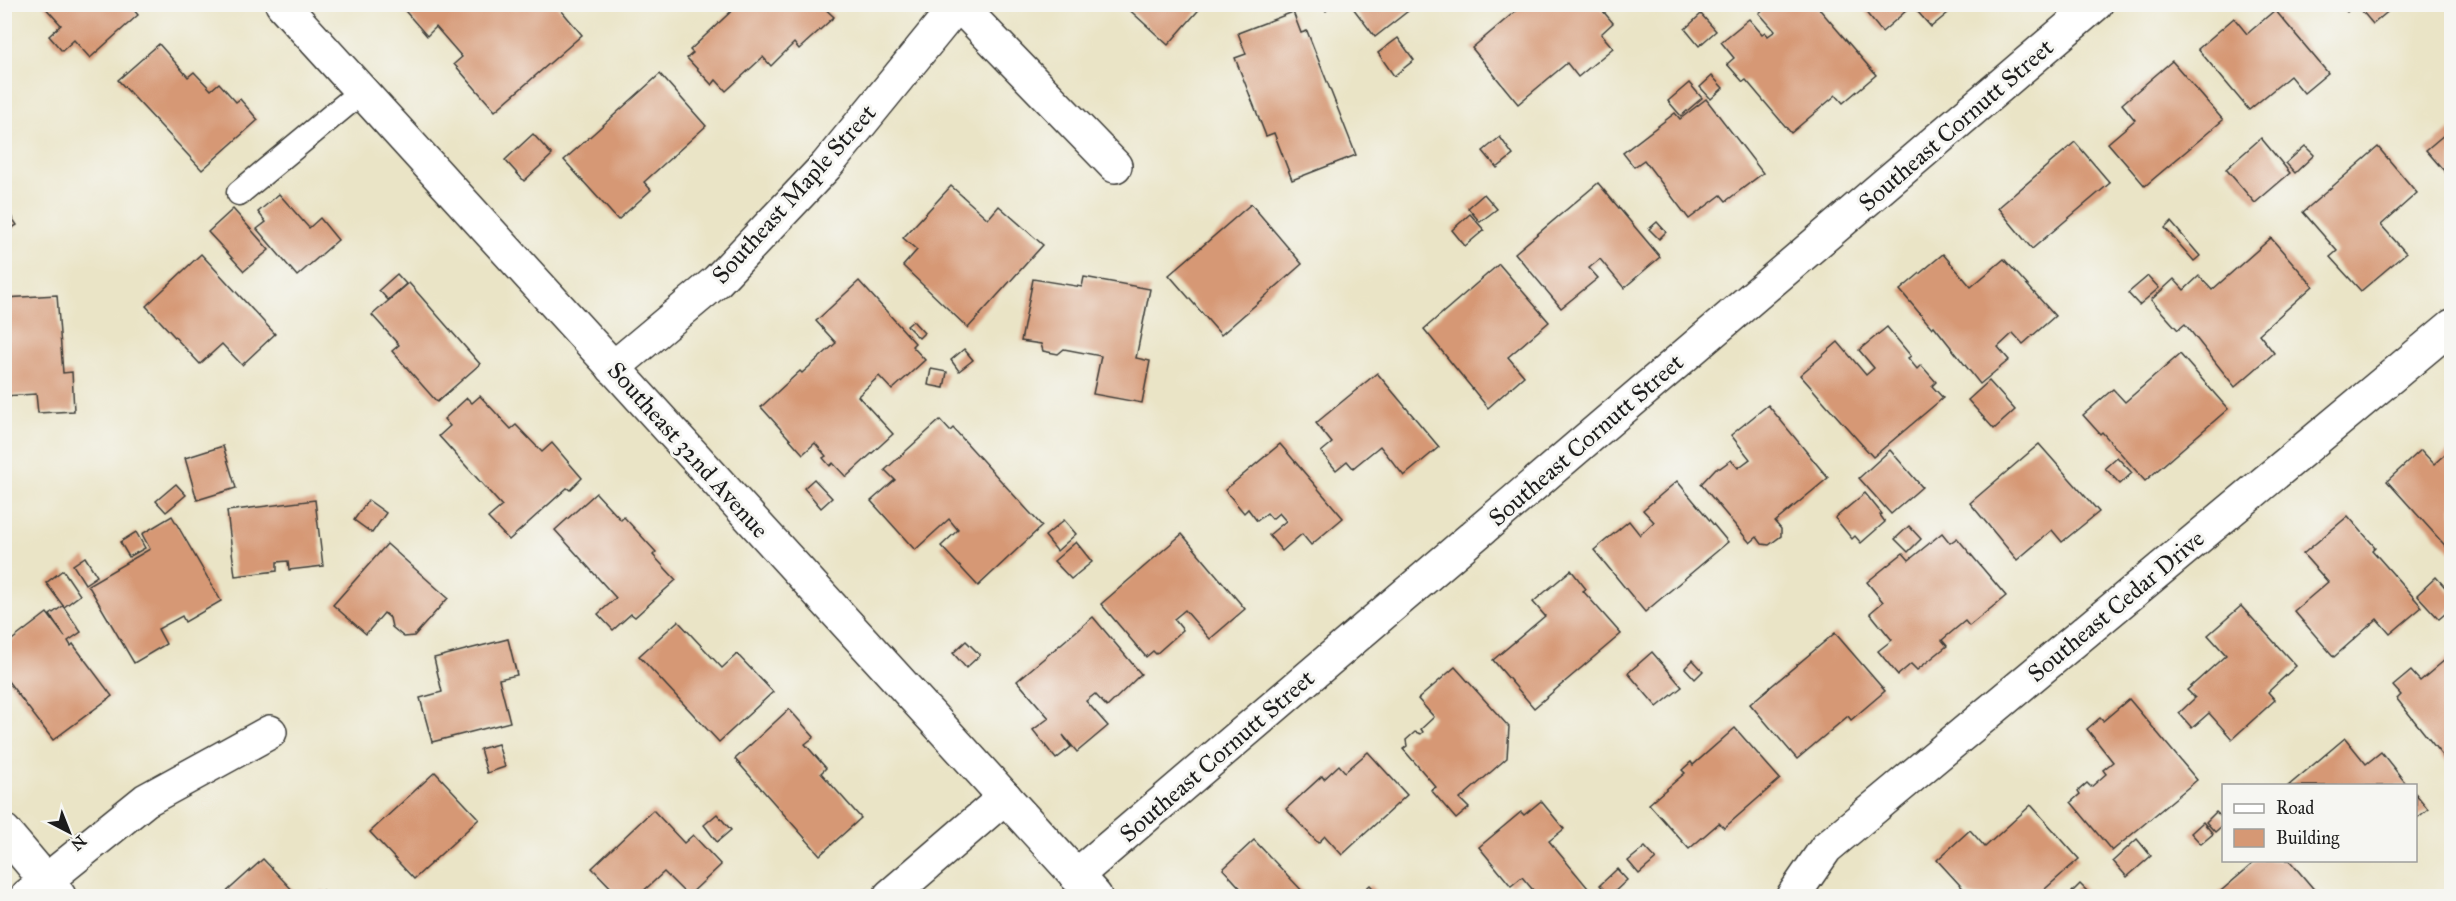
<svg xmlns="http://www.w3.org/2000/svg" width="2456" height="901" font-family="'IM FELL Great Primer',serif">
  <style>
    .building { fill: #d69874 }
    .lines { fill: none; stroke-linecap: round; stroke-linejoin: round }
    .service-casing { stroke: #3b3a36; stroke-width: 27 }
    .minor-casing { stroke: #3b3a36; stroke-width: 36 }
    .secondary-casing { stroke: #3b3a36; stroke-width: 36 }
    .service { stroke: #fff; stroke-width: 24 }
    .minor { stroke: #fff; stroke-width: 33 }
    .secondary { stroke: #fff; stroke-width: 33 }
    .labels { text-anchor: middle; stroke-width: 6; stroke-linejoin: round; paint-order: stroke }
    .street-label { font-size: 24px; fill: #1c1c1c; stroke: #f6f6f2 }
  </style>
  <rect width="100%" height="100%" fill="#f6f6f2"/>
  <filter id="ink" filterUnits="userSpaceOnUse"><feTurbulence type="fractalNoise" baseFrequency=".0167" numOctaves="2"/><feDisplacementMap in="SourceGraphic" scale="12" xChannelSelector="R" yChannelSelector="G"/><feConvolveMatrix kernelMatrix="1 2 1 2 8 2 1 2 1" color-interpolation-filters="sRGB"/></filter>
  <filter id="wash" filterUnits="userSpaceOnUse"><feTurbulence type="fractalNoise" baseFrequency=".008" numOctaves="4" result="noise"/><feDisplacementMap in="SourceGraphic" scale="24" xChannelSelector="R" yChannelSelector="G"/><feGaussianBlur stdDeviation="1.35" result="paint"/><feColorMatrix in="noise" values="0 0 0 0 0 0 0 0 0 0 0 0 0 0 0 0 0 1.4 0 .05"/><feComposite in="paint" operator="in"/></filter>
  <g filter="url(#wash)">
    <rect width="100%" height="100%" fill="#eae4c6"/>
    <g id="blocks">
      <!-- building -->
      <g class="building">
        <polygon points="42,4 129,4 138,15 90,58 74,40 62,51 49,36 61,25"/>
        <polygon points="399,4 512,4 516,9 521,4 556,4 582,35 495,111 454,64 462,57 436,27 427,36"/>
        <polygon points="739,4 820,4 834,17 799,49 794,43 771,66 763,57 726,91 716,80 712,85 687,58 693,53 690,50"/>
        <polygon points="1123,4 1204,4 1168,45"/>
        <polygon points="1321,4 1334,4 1326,11"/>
        <polygon points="1350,4 1417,4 1375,37"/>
        <polygon points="1524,4 1597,4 1613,23 1601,34 1613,48 1578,77 1567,63 1518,104 1472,48"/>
        <polygon points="1759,4 1815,4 1876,75 1843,103 1836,95 1791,133 1746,80 1743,82 1727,64 1734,58 1721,42 1749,19 1762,34 1765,32 1768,36 1775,31 1759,13 1764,9"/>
        <polygon points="1859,4 1908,4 1902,9 1906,11 1882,32"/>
        <polygon points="1911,4 1959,4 1931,27"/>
        <polygon points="2340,4 2355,4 2347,12"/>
        <polygon points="2356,4 2397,4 2373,24"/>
        <polygon points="2275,10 2328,73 2304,93 2290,76 2249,110 2198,49 2234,18 2247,34"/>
        <polygon points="1293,12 1301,33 1307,31 1356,155 1292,180 1274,133 1266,136 1235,58 1246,54 1238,33"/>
        <polygon points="1701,14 1716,31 1699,46 1685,29"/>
        <polygon points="1398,38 1414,60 1394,76 1378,53"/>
        <polygon points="159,44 188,77 194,72 211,90 219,83 236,102 240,99 258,120 202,170 118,80"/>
        <polygon points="2172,61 2223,120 2145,186 2108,143 2135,120 2122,104"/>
        <polygon points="660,74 706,126 644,182 651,190 618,220 564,160"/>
        <polygon points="1712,76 1723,88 1711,99 1700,87"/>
        <polygon points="1689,83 1702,98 1681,116 1668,101"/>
        <polygon points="1706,99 1763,173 1726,201 1721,195 1689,219 1644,160 1634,167 1623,153 1675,113 1680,119"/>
        <polygon points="2452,128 2452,180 2426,150"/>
        <polygon points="533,134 552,155 524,181 505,160"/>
        <polygon points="1500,137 1513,155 1497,168 1483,151"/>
        <polygon points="2261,138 2290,173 2255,203 2226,169"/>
        <polygon points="2075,142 2110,183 2032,249 1998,208"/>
        <polygon points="2305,146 2314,155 2295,173 2286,163"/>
        <polygon points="2378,147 2417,193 2381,225 2406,253 2361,291 2330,257 2337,251 2303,212"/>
        <polygon points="1598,183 1660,257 1624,288 1600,259 1589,268 1598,278 1561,308 1515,253"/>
        <polygon points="951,186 988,219 999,206 1043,245 968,328 903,266 917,250 903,238"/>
        <polygon points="279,194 309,228 320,218 338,240 297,276 257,229 266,222 258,212"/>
        <polygon points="1484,194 1497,209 1480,222 1468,208"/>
        <polygon points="1251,204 1302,264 1221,335 1169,275"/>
        <polygon points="4,206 17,225 4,233"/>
        <polygon points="233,209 269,250 244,271 208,232"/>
        <polygon points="1470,214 1484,230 1465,246 1452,230"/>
        <polygon points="1657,222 1666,232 1659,239 1649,229"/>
        <polygon points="2171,222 2200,256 2194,261 2165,228"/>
        <polygon points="2271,238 2313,286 2259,334 2274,353 2235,387 2185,324 2178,330 2151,300 2174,279 2184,290 2199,276 2212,290"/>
        <polygon points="201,254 275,334 242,365 222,344 200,364 146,306"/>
        <polygon points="1943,254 1971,287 2004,259 2055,316 2023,344 2013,333 1998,347 2009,360 1980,384 1934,326 1932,328 1900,290"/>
        <polygon points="1499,264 1549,322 1508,357 1524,376 1488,408 1424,329"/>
        <polygon points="397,274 406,284 388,300 379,290"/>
        <polygon points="2148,276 2159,288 2139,305 2128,293"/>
        <polygon points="1084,277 1150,289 1136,358 1150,361 1142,403 1093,394 1101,356 1064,349 1058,354 1043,351 1041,344 1021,341 1033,279 1082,287"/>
        <polygon points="859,281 915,343 912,346 925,360 892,390 879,376 858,396 893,434 846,477 833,463 830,466 823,458 826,456 815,443 803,454 761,407 800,371 802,373 836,343 816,321"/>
        <polygon points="409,283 480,364 437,402 392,351 399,345 372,315"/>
        <polygon points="57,295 63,373 72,372 74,411 38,413 36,394 4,396 4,298"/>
        <polygon points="913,321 924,333 919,338 907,326"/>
        <polygon points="1887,327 1911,356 1908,358 1917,369 1921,365 1936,382 1932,386 1943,398 1873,457 1800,375 1838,342 1866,375 1874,368 1859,350"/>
        <polygon points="964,349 973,360 959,371 951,360"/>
        <polygon points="2180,354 2228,409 2145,481 2102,432 2100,434 2083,415 2113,389 2125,402"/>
        <polygon points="931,369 947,372 944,388 928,385"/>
        <polygon points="1377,373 1439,447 1404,476 1380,446 1353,468 1347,461 1336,470 1321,452 1332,443 1316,423"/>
        <polygon points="1989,381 2015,410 1994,429 1968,400"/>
        <polygon points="480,396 511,429 516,425 542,452 552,443 582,478 570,490 567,488 509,540 488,518 502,506 439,436 450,426 444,419 467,398 472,403"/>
        <polygon points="1768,405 1828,478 1775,522 1781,529 1781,536 1769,545 1762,544 1757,537 1750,543 1701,484 1716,468 1720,468 1731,460 1738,468 1750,459 1731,435"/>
        <polygon points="940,420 950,431 953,428 1042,526 978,586 941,546 958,530 949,519 915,550 871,501 895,480 885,470"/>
        <polygon points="1280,444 1343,518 1311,545 1302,534 1282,551 1269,535 1286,521 1279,513 1272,519 1267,513 1257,521 1248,509 1244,513 1225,490"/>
        <polygon points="2039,444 2099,512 2062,542 2052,530 2017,560 1970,503"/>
        <polygon points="223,446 236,488 197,500 185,458"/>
        <polygon points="2452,448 2452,549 2450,551 2387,481 2421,450 2434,464"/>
        <polygon points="1890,450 1922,487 1891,514 1859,478"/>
        <polygon points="2117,457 2132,473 2120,484 2105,468"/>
        <polygon points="814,479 832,498 821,508 804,488"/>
        <polygon points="1677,481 1728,542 1645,612 1594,550 1629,521 1640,535 1654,522 1643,510"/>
        <polygon points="176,484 186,495 166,512 156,501"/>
        <polygon points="596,493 621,520 624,517 656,552 653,555 676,580 635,617 631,614 613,630 598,614 616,598 555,530"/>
        <polygon points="1865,493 1882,514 1880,515 1885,522 1861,543 1855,536 1852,539 1835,518"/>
        <polygon points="315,500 323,566 289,570 288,561 277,562 277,571 235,576 227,511"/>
        <polygon points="368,500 386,513 372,533 354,520"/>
        <polygon points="172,516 221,601 185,622 182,616 158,629 166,644 134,663 88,585 150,549 142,534"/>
        <polygon points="2348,516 2375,547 2372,550 2422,607 2390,634 2377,619 2334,657 2294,611 2328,582 2303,554"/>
        <polygon points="1064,520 1076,534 1057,551 1045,536"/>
        <polygon points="1909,526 1921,539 1908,552 1895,539"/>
        <polygon points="136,532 145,548 129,557 120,542"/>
        <polygon points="1942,533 1950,543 1957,538 2006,596 1969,626 1965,621 1942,640 1947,646 1917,670 1911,664 1898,675 1878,651 1892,640 1870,613 1883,602 1867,582 1903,553 1909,560"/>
        <polygon points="1182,534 1245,609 1210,639 1185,610 1174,619 1183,630 1156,654 1153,651 1146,657 1101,604"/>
        <polygon points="1076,542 1092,562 1071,579 1054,561"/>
        <polygon points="387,544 448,598 414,636 404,637 392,627 390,618 384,613 366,634 333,605"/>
        <polygon points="85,557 97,576 85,584 73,565"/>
        <polygon points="63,570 80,595 64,607 46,583"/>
        <polygon points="1571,570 1586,589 1583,591 1621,634 1534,708 1493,660 1545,616 1533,602"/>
        <polygon points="2436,577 2452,595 2452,608 2439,619 2417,595"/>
        <polygon points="63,606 81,632 68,641 71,646 73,644 112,696 53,740 4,676 4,646 47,613 65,637 50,615"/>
        <polygon points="2241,606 2296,666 2268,692 2275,700 2232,739 2209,713 2192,728 2179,713 2195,698 2187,690 2226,655 2208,635"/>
        <polygon points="1093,617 1141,674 1107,707 1095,694 1086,701 1108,726 1077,752 1063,735 1071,747 1056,759 1033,730 1049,718 1017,681"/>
        <polygon points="678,621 722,668 737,654 773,692 719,742 639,656"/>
        <polygon points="1835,633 1885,691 1851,720 1848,716 1797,759 1750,704"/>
        <polygon points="508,639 517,675 499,679 510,722 432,742 420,698 442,692 434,658"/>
        <polygon points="966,641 980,655 966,668 953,653"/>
        <polygon points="1652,652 1682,687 1657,707 1628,673"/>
        <polygon points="2452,654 2452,768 2397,699 2401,695 2393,686 2411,671 2420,681"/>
        <polygon points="1693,660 1703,671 1695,679 1685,668"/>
        <polygon points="1455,667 1509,727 1507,758 1460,799 1469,808 1456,819 1431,790 1436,787 1403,749 1407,746 1406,740 1415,732 1421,734 1423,732 1421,729 1434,717 1418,699"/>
        <polygon points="2129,699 2197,780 2112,851 2071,802 2080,794 2078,791 2087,783 2091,787 2106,774 2103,770 2113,762 2087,729 2100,718 2103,721"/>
        <polygon points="789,709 814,737 805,744 826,768 821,773 861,818 820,855 735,759"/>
        <polygon points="1735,728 1780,779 1724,828 1719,823 1689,849 1649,804 1685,773 1682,770 1691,762 1693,765"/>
        <polygon points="2345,738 2366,764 2381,752 2408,786 2288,786"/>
        <polygon points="498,744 505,767 487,773 480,749"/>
        <polygon points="1368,752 1407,795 1342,855 1325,836 1318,843 1286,809 1322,776 1324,779 1339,765 1345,772"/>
        <polygon points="435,772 479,819 414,879 370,832"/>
        <polygon points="2416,794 2428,809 2416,819"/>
        <polygon points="1541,801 1564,829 1549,841 1593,894 1590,896 1538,896 1522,877 1511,886 1479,847 1521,812 1524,815"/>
        <polygon points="2031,805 2079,859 2037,896 1970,896 1937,860 1970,830 1985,847"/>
        <polygon points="653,810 684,843 693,835 721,865 688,896 664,872 638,896 619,896 592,868"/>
        <polygon points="2216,812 2224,819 2224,824 2215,832 2206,822"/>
        <polygon points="717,814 731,830 717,842 704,825"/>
        <polygon points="2203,822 2213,834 2201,844 2191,833"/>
        <polygon points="2137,839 2151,856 2127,877 2113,861"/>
        <polygon points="1254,840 1307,896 1239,896 1244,892 1223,869"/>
        <polygon points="1645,847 1656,859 1639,874 1628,861"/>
        <polygon points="263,859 298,896 222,896"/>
        <polygon points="2257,860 2289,860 2317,893 2313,896 2215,896"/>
        <polygon points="1617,869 1627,880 1610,896 1600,885"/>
        <polygon points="2080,884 2092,896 2068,896"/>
        <polygon points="1370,885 1380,896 1358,896"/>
        <polygon points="323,890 329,896 316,896"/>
      </g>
    </g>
  </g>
  <g filter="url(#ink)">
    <use href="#blocks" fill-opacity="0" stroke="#3b3a36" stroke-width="1.5"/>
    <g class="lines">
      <!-- service casing -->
      <g class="service-casing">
        <polyline id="service" points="239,193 361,92"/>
      </g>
      <!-- minor casing -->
      <g class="minor-casing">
        <g id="minor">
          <polyline points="958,4 1115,166"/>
          <polyline points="613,368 717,281 826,166 958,4"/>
          <polyline points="4,831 59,896"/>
          <polyline points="1076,876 2096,4"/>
          <polyline points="27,896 146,800 270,732"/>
          <polyline points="890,896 1005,797"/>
          <polyline points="1793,896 1826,848 2452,326"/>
        </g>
      </g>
      <!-- secondary casing -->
      <g class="secondary-casing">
        <polyline id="secondary" points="282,4 1095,896"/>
      </g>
      <!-- service -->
      <use href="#service" class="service"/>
      <!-- minor -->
      <use href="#minor" class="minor"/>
      <!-- secondary -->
      <use href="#secondary" class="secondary"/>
    </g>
  </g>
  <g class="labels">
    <!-- street labels -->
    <g class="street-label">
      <text transform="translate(1956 125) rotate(-41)" y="8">Southeast Cornutt Street</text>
      <text transform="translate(794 194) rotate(-48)" y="8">Southeast Maple Street</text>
      <text transform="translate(1586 440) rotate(-41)" y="8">Southeast Cornutt Street</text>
      <text transform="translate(688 450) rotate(48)" y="8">Southeast 32nd Avenue</text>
      <text transform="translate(2116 606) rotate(-40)" y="8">Southeast Cedar Drive</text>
      <text transform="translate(1217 756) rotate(-41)" y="8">Southeast Cornutt Street</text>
    </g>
  </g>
  <!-- margin -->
  <rect width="2456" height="901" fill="none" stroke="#f6f6f2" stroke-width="24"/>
  <!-- legend -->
  <rect x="2222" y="784" width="195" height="78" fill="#f6f6f2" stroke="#9f9f9c" stroke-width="1.5"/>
  <rect x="2234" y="804" width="30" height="9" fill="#ffffff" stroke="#9f9f9c" stroke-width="1.5"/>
  <text x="2276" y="814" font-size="18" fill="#1c1c1c">Road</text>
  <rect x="2234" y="829" width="30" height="18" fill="#d69874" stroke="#9f9f9c" stroke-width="1.5"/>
  <text x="2276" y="844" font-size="18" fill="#1c1c1c">Building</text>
  <!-- north arrow -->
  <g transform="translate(69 832) rotate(138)" stroke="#f6f6f2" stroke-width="4.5" paint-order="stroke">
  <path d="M0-4.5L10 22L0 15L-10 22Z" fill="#1c1c1c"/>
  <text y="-9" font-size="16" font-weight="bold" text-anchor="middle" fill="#1c1c1c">N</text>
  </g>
</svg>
